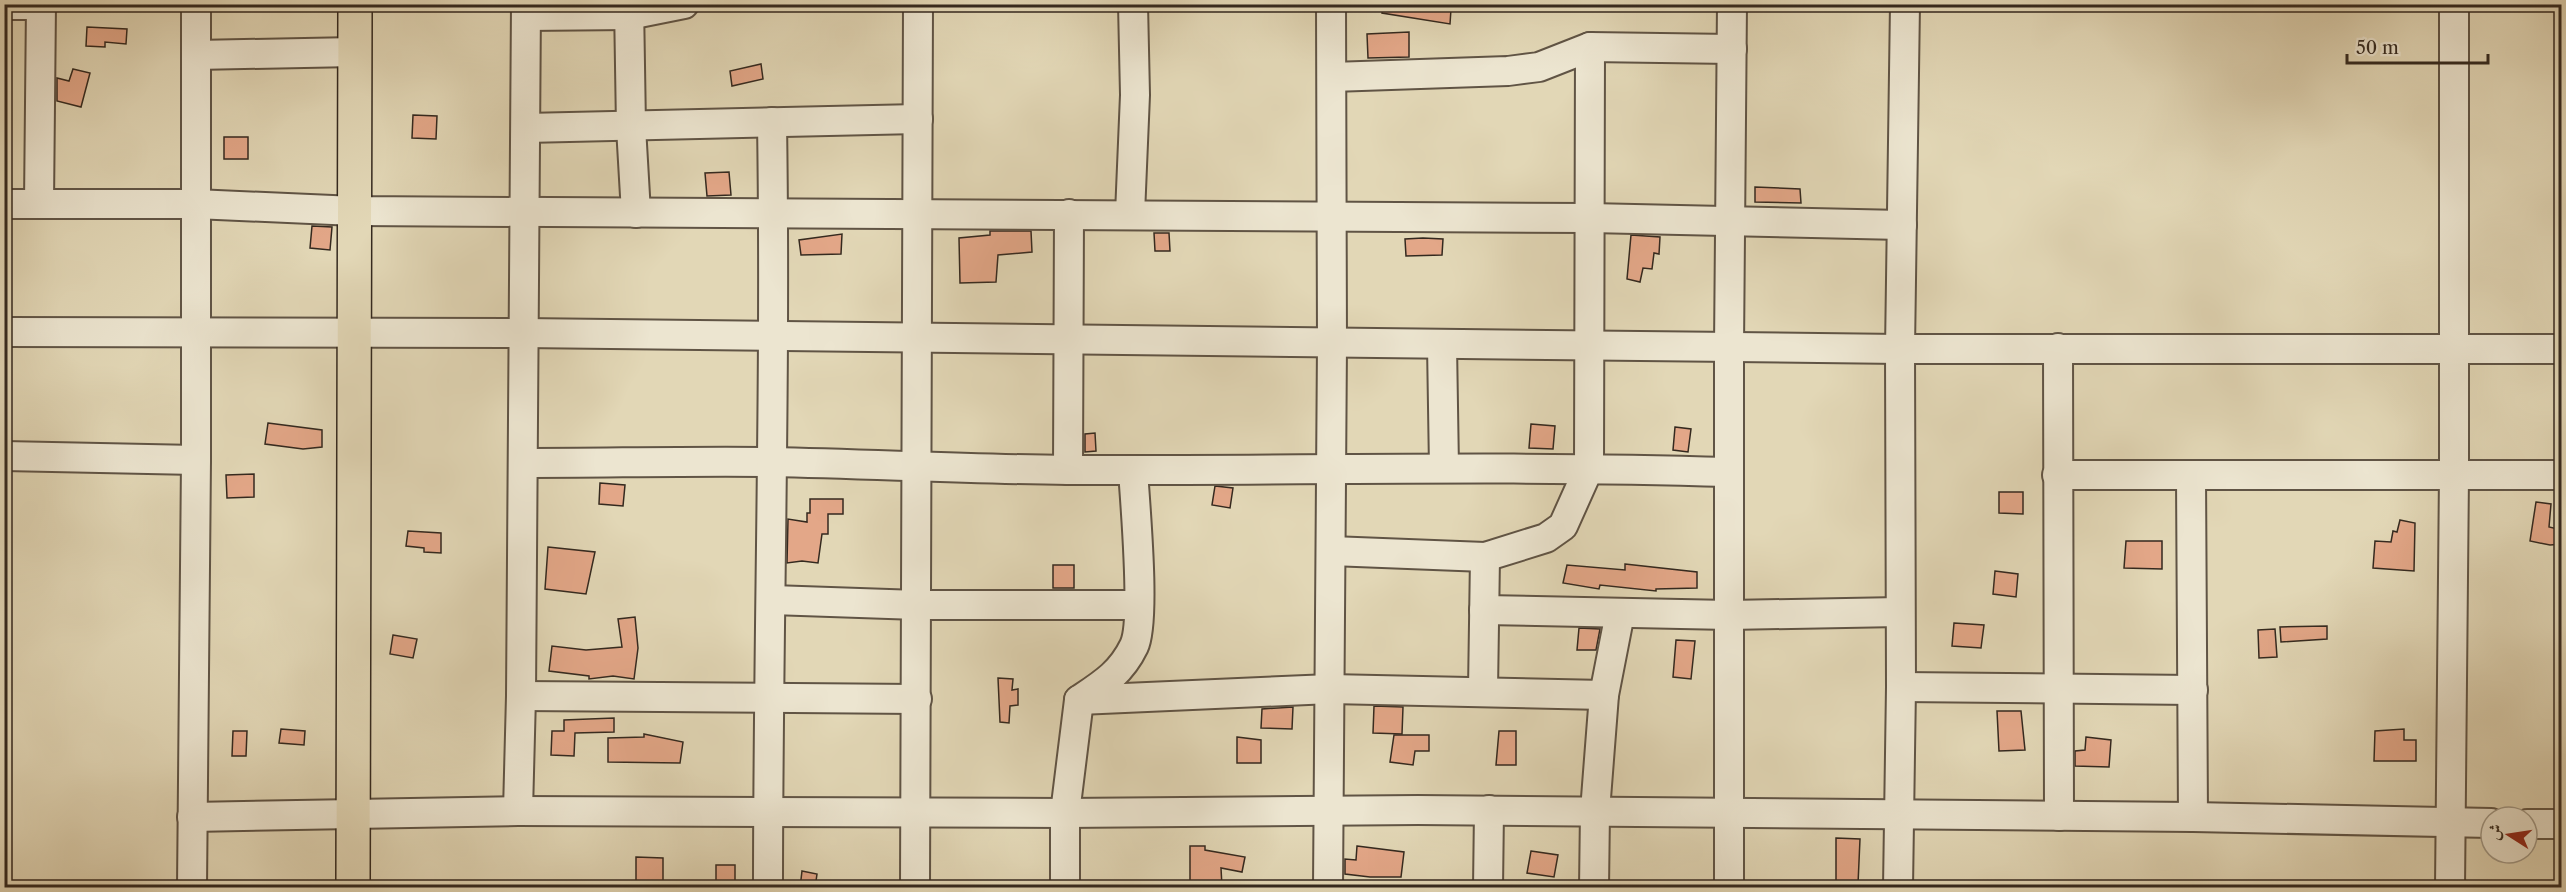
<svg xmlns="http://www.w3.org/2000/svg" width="2566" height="892" font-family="'Libre Caslon Text',Amiri,serif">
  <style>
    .building { fill: #e3a788; stroke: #34291f; stroke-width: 1.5 }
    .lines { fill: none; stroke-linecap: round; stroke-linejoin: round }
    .minor-casing { stroke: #605445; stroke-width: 32 }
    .major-casing { stroke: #34291f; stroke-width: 36 }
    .minor { stroke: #ece5d0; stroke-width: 28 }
    .major { stroke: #e2d7b6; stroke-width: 33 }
  </style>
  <rect width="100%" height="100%" fill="#e2d7b6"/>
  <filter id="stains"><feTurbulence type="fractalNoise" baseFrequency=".00333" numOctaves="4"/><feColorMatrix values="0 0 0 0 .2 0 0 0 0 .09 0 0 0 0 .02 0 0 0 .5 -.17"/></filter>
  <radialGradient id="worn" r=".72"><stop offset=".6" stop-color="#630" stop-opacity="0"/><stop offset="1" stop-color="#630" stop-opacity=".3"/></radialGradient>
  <!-- building -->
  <g class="building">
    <polygon points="1383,4 1423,4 1451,9 1450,24 1382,13"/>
    <polygon points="87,27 127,29 126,44 105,42 105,47 86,46"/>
    <polygon points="1409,32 1409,57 1368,58 1367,34"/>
    <polygon points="761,64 763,79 732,86 730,71"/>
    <polygon points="73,69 90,73 81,107 57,101 57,78 69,81"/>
    <polygon points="413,115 437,116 436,139 412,138"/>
    <rect x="224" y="137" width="24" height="22"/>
    <polygon points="729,172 731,195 707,196 705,173"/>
    <polygon points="1755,187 1800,189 1801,203 1755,202"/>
    <polygon points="312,226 332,227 330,250 310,248"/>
    <polygon points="990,231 1031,231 1032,252 998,255 996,282 960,283 959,238 990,235"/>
    <polygon points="1154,233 1169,233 1170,251 1155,251"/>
    <polygon points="842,234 841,254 801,255 799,240"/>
    <polygon points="1631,235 1660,237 1659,254 1654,253 1652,269 1643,268 1640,282 1627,279"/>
    <polygon points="1423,238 1443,239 1442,255 1406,256 1405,239"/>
    <polygon points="268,423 322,430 322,447 303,449 265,444"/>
    <polygon points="1531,424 1555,426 1553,449 1529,448"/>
    <polygon points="1675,427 1691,429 1688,452 1673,450"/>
    <polygon points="1095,433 1096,451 1085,452 1085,434"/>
    <polygon points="254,474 254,497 227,498 226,475"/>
    <polygon points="600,483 625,485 623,506 599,504"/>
    <polygon points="1215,486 1233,488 1230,508 1212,505"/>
    <polygon points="1999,492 2023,492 2023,514 1999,513"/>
    <polygon points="810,499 843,499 843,514 828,514 828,534 822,534 818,563 802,561 787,563 788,519 807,522 807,513 810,513"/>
    <polygon points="2536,502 2551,504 2549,527 2562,530 2562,544 2550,545 2530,541"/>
    <polygon points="2400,520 2415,523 2414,571 2373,568 2375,541 2391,542 2393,531 2397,532"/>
    <polygon points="408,531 441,533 441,553 424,552 424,548 406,546"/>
    <polygon points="2126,541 2162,541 2162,569 2124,568"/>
    <polygon points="548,547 595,552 586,594 545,589"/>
    <polygon points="1625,564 1697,572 1697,588 1656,589 1656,591 1600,585 1599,589 1563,583 1567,565 1625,570"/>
    <rect x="1053" y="565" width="21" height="23"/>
    <polygon points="1995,571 2018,574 2016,597 1993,594"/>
    <polygon points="635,617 638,648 634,679 613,676 589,679 589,676 549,671 552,646 586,650 622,647 618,619"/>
    <polygon points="1954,623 1984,625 1981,648 1952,646"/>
    <polygon points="2327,626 2327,639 2281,642 2280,627"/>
    <polygon points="1579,628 1600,629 1596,650 1577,650"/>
    <polygon points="2275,629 2277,657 2259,658 2258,630"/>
    <polygon points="393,635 417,639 413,658 390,654"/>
    <polygon points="1676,640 1695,641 1691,679 1673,677"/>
    <polygon points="998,678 1013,679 1012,690 1018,689 1018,705 1010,706 1009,723 1000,722"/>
    <polygon points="1374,706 1403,707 1402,734 1373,733"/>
    <polygon points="1293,707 1292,729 1261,728 1262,709"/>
    <polygon points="1997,711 2021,711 2025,750 1999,751"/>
    <polygon points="614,718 614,732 575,733 574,756 551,755 552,731 564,731 564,720"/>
    <polygon points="281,729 305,731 304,745 279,743"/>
    <polygon points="2404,729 2404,740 2416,740 2416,761 2374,761 2375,731"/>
    <polygon points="233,731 247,731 246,756 232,756"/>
    <polygon points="1499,731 1516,731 1516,765 1496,765"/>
    <polygon points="644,734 683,742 680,763 608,762 608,738 644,737"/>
    <polygon points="1394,735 1429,735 1429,751 1415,751 1413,765 1390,762"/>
    <polygon points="1237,737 1261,740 1261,763 1237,763"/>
    <polygon points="2086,737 2111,740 2109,767 2075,766 2075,751 2085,750"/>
    <polygon points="1836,838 1860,839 1858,884 1849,885 1849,888 1836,888"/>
    <polygon points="1190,846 1205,846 1205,850 1245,857 1242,872 1221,868 1222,887 1190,888"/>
    <polygon points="1357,846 1404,852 1401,877 1370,877 1345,874 1345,859 1356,860"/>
    <polygon points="1531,851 1558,855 1554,877 1527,873"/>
    <polygon points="636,857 663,858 663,888 636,888"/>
    <rect x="716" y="865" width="19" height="23"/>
    <polygon points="802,871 817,874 815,888 800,888"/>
  </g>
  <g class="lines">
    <!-- minor casing -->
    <g class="minor-casing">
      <g id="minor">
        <polyline points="629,4 631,127 636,213"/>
        <polyline points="4,5 41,5"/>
        <polyline points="526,16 629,15 684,4"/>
        <polyline points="196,55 355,52"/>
        <polyline points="1332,77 1508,71 1539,67 1590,47 1732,49"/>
        <polyline points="526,128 918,119"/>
        <polyline points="39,203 41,4"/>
        <polyline points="4,204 195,204 355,211 1590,218 1902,225"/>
        <polyline points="1130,214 1135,95 1133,4"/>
        <polyline points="4,332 523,333 1900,349 2562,349"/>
        <polyline points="1442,345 1444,468"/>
        <polyline points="2058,348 2059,816"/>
        <polyline points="4,456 196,460"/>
        <path d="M523,463C606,463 689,461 771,462C870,464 969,469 1068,470C1288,471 1508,465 1728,472"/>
        <polyline points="1068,470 1069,214"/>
        <polyline points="2057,475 2562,475"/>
        <polyline points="2191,476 2193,817"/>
        <polyline points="1331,551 1485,557 1546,538 1563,526 1589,468 1590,47"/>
        <polyline points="772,600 918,605 1139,605"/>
        <polyline points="1484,610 1729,615 1900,612"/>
        <polyline points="1901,687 2193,690"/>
        <polyline points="1483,690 1485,557"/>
        <polyline points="521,696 917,699"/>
        <polyline points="1079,700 1330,689 1604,695"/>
        <polyline points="518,811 521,696 526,4"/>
        <polyline points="192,817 518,811 1065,813 1418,810 2193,817 2491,823"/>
        <polyline points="2527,824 2562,824"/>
        <polyline points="192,888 196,460 196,4"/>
        <path d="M768,888C768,632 776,377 772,122"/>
        <polyline points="915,888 918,4"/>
        <path d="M1065,888V813L1079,700C1103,684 1121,673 1134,646C1146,621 1135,504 1133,470"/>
        <polyline points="1328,888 1332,344 1331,4"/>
        <polyline points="1488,888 1489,810"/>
        <polyline points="1594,888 1595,811 1604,695 1620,613"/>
        <polyline points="1729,888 1729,348 1732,4"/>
        <polyline points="1898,888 1901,687 1900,349 1905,4"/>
        <polyline points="2450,888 2454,474 2454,4"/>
      </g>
    </g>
    <!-- major casing -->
    <g class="major-casing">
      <polyline id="major" points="353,888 355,4"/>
    </g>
    <!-- minor -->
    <use href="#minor" class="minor"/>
    <!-- major -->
    <use href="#major" class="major"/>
  </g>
  <!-- margin -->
  <rect width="2566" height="892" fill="none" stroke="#e2d7b6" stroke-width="24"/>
  <rect x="6" y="6" width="2554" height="880" fill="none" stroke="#34291f" stroke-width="3"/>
  <rect x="12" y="12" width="2542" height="868" fill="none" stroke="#34291f" stroke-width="1.5"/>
  <!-- north arrow -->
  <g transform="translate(2509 835) rotate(282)"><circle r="28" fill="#ece5d0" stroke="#a29a89" stroke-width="1.5"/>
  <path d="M0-4.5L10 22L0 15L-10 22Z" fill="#8f2418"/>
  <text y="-9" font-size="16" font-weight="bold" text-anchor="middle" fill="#34291f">ش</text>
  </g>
  <!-- scale -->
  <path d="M2347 54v9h141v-9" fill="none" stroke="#34291f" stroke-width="3"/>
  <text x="2356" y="54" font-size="18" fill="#34291f" stroke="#ece5d0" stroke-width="4.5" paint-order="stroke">50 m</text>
  <rect width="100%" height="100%" filter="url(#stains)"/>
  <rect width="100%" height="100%" fill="url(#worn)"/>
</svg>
